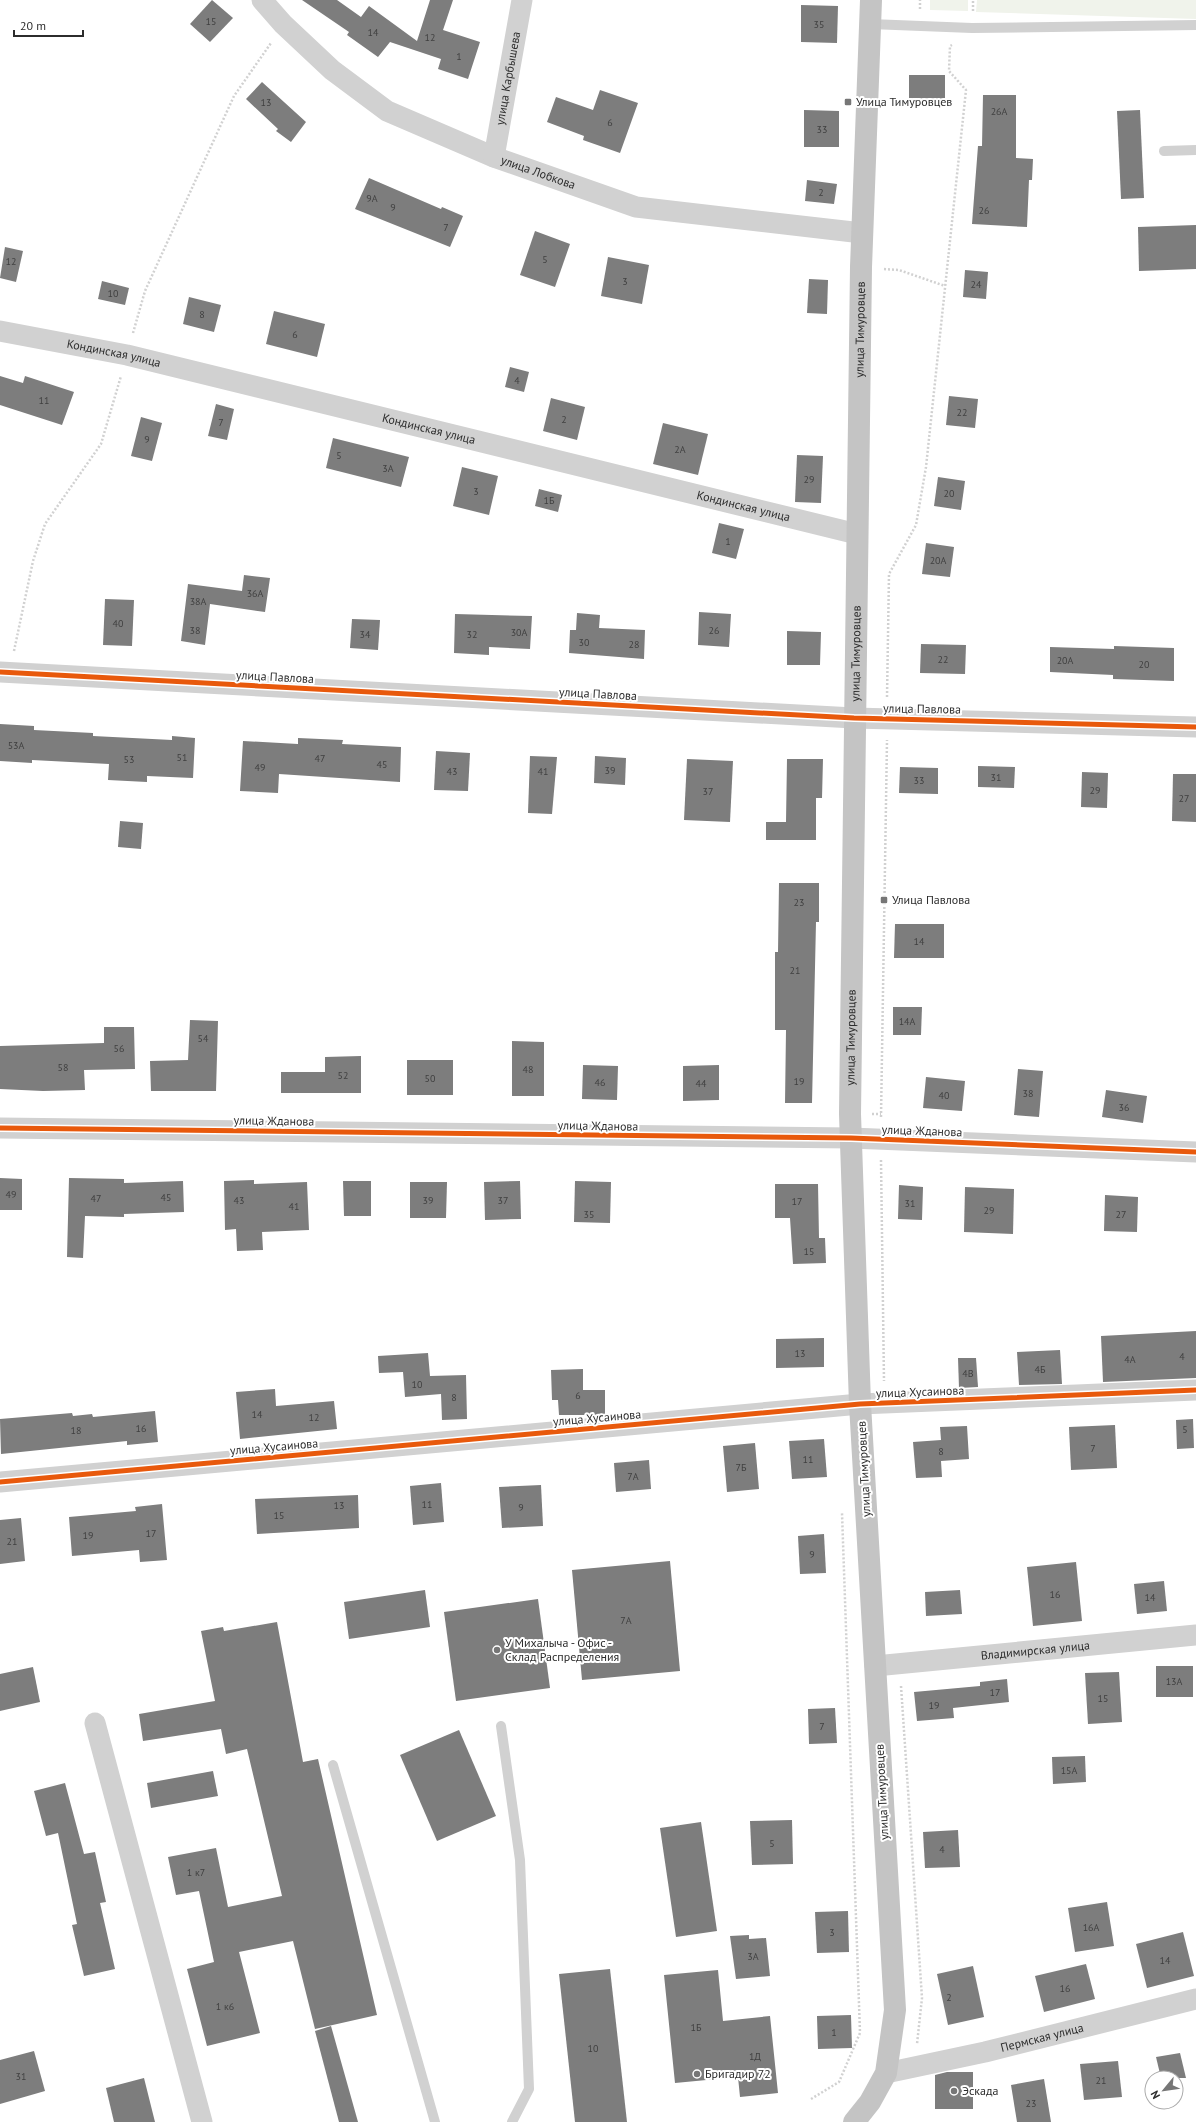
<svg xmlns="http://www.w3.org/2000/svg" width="1196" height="2122" font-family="'PT Sans',sans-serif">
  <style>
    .green { fill: #f0f3eb }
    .building { fill: #7d7d7d }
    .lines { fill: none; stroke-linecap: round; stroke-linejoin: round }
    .path { stroke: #d1d1d1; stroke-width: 2.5; stroke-dasharray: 2 2; stroke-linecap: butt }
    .service { stroke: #d1d1d1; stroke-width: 10 }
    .minor { stroke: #d1d1d1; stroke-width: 21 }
    .primary { stroke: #c4c4c4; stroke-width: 22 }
    .cycleway-casing { stroke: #fff; stroke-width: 8 }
    .cycleway { stroke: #e8590c; stroke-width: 5 }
    .poi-dot { fill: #767676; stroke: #fff; stroke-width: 1.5 }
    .labels { text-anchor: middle; stroke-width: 4; stroke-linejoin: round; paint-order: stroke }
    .number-label { font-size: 10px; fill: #404040 }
    .street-label { font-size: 12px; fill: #2c2c2c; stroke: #fff }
    .poi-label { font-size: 12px; fill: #2c2c2c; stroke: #fff; text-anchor: start }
  </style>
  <rect width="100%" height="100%" fill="#fff"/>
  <!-- green -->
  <g class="green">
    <polygon points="930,0 968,0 968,11 930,10"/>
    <polygon points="977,0 1196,0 1196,19 976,12"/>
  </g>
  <!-- building -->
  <g class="building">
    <polygon points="212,0 233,18 210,42 190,24"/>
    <polygon points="302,0 337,0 361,17 369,6 417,41 430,0 453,0 443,30 480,42 468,79 438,69 441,59 390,42 378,57 347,35 349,32"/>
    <polygon points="801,5 838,6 837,43 801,42"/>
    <polygon points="909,75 945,75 945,99 909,98"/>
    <polygon points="262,82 306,122 291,142 276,131 278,129 246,99"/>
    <polygon points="600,90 638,103 620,153 583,140 584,136 547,122 556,97 593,110"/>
    <polygon points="983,95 1016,95 1016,158 1033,159 1032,180 1029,180 1027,227 972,224 978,146 982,146"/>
    <polygon points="804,110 839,111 839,147 804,147"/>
    <polygon points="1140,110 1144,198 1121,199 1117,111"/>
    <polygon points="369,178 441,209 442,207 463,216 450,247 355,209"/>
    <polygon points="807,180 837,184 834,204 805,201"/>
    <polygon points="1196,225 1196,269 1139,271 1138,227"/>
    <polygon points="535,231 570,244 555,287 520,275"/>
    <polygon points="5,247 23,251 16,282 0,278"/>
    <polygon points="608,257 649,265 642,304 601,296"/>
    <polygon points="965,270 988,272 986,299 963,297"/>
    <polygon points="809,279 828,280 827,314 807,313"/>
    <polygon points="102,281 129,288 125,305 98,299"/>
    <polygon points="189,297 221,305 214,332 183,324"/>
    <polygon points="274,311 325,324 317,357 266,344"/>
    <polygon points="510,367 529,372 524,392 505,387"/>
    <polygon points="0,376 23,383 25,376 74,392 62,425 0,405"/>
    <polygon points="949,396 978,399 975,428 946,425"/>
    <polygon points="551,398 585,407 577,440 543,431"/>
    <polygon points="216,404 234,409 227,440 208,436"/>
    <polygon points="141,417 162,423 152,461 131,456"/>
    <polygon points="663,423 708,434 698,475 653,464"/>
    <polygon points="333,438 409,457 401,487 326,468"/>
    <polygon points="797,455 823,456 821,503 795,502"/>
    <polygon points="462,467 498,476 489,515 453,506"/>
    <polygon points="938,477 965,481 961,510 934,506"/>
    <polygon points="539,489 562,495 558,512 535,506"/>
    <polygon points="719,523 744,529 736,559 712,553"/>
    <polygon points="926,543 954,547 950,577 922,574"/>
    <polygon points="244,575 270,578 265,612 210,604 205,645 181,641 188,584 242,591"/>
    <polygon points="105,599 134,600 132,646 103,645"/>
    <polygon points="699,612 731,614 729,647 698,645"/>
    <polygon points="577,613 600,615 599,628 645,630 644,659 569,653 570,630 576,630"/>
    <polygon points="455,614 532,616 530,649 489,647 489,655 454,653"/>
    <polygon points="352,619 380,620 378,650 350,648"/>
    <polygon points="787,631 821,632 820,665 787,665"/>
    <polygon points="921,644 966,645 965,674 920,673"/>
    <polygon points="1114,646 1174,648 1174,681 1113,679 1113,675 1050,672 1050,647 1114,649"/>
    <polygon points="0,724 34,726 34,730 93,733 93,736 172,740 172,736 195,738 193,778 147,776 147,782 108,780 109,764 32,760 32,763 0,761"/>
    <polygon points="298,738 343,740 342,744 401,747 400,782 279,774 278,793 240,791 243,741 298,744"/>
    <polygon points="436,751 470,753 468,791 434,790"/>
    <polygon points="530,756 557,757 552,814 528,813"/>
    <polygon points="595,756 626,758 625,785 594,783"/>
    <polygon points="687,759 733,761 730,822 684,820"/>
    <polygon points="787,759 823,759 822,798 816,798 816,840 766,840 766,822 786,822"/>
    <polygon points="978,766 1015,767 1014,788 978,787"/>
    <polygon points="900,767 938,768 938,794 899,793"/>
    <polygon points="1082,772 1108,773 1107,808 1081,807"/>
    <polygon points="1173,774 1196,774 1196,822 1172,821"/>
    <polygon points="120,821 143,823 141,849 118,847"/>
    <polygon points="779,883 819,883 819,922 816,922 812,1103 785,1103 786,1030 775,1030 775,952 778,952"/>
    <polygon points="895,924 944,924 944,958 894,958"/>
    <polygon points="893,1007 922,1007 921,1035 893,1035"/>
    <polygon points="190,1020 218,1021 216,1091 151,1091 150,1061 188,1060"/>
    <polygon points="104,1027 134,1027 135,1069 84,1070 85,1090 43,1091 0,1089 0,1046 104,1043"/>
    <polygon points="512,1041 544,1042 544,1096 512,1096"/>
    <polygon points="361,1056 361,1093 281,1093 281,1072 325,1072 325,1057"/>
    <rect x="407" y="1060" width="46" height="35"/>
    <polygon points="583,1065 618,1066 617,1100 582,1099"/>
    <polygon points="719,1065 719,1100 683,1101 683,1066"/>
    <polygon points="1018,1069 1043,1071 1039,1117 1014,1115"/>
    <polygon points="926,1077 965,1081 962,1111 923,1108"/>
    <polygon points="1106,1090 1147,1096 1143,1123 1102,1117"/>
    <polygon points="0,1178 22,1179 22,1210 0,1210"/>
    <polygon points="69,1178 124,1179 124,1183 183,1181 184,1212 124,1214 124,1217 85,1216 83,1258 67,1257"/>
    <polygon points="254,1180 254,1184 307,1182 309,1230 262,1232 263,1250 237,1251 236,1229 225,1230 224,1181"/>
    <polygon points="343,1181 371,1181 371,1216 344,1216"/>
    <polygon points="520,1181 521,1219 485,1220 484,1182"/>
    <polygon points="575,1181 611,1182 610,1223 574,1222"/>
    <polygon points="410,1182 447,1182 446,1218 410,1218"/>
    <polygon points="775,1184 818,1184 819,1238 825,1238 826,1263 793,1264 790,1218 775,1218"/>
    <polygon points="899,1185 923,1187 922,1220 898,1219"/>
    <polygon points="965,1187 1014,1189 1013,1234 964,1232"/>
    <polygon points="1105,1195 1138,1197 1137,1232 1104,1231"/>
    <polygon points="1196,1331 1196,1378 1103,1382 1101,1336"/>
    <polygon points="824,1338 824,1367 776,1368 776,1339"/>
    <polygon points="1060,1350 1062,1384 1019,1385 1017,1352"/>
    <polygon points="428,1353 430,1376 466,1375 467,1419 442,1420 441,1394 405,1397 403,1372 379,1373 378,1356"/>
    <polygon points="958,1358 976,1358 978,1387 959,1388"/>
    <polygon points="583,1369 583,1390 605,1390 605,1415 559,1415 558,1400 552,1400 551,1370"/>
    <polygon points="275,1389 276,1406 334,1401 337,1429 240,1439 236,1392"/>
    <polygon points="155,1411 158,1442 127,1445 127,1441 1,1454 0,1419 72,1413 73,1416 92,1414 93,1417"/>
    <polygon points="1193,1419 1194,1448 1177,1449 1176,1420"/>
    <polygon points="1115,1425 1117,1468 1071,1470 1069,1427"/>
    <polygon points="967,1426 969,1459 941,1461 942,1477 916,1478 913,1442 941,1440 940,1427"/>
    <polygon points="824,1439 827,1477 792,1479 789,1441"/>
    <polygon points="755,1443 759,1489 727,1492 723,1446"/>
    <polygon points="649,1460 651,1489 616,1492 614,1463"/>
    <polygon points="441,1483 444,1522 413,1525 410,1486"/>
    <polygon points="541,1485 543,1526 502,1528 499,1487"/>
    <polygon points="358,1495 359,1528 257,1534 255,1499"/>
    <polygon points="162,1504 167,1560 140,1562 139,1550 72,1556 69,1517 136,1511 135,1507"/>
    <polygon points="21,1518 25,1561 0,1564 0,1520"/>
    <polygon points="824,1534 826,1573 800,1574 798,1536"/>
    <polygon points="670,1561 680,1671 582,1680 572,1570"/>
    <polygon points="1076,1562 1082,1621 1033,1626 1027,1567"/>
    <polygon points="1164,1581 1167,1611 1137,1614 1134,1584"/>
    <polygon points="425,1590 430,1627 349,1639 344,1602"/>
    <polygon points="960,1590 962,1614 926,1616 925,1592"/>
    <polygon points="538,1599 550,1688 456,1701 444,1612"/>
    <polygon points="277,1622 303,1762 318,1759 377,2015 315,2029 293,1941 239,1952 260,2033 207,2046 187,1969 214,1962 199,1891 176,1895 168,1857 216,1848 228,1907 282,1896 247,1749 226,1754 221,1729 143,1741 139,1714 215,1701 201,1631 223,1627 224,1631"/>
    <rect x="1156" y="1666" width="37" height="31"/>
    <polygon points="33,1667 40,1702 0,1711 0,1674"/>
    <polygon points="1119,1672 1122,1722 1088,1724 1085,1673"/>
    <polygon points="1007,1679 1009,1702 953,1708 954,1718 917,1721 914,1692 980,1686 980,1682"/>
    <polygon points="835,1708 837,1743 809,1744 808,1709"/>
    <polygon points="459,1730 496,1816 437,1841 400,1755"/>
    <polygon points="1085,1756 1086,1782 1053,1784 1052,1757"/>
    <polygon points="213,1771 218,1796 151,1808 147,1783"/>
    <polygon points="65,1783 84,1854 95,1852 106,1902 100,1903 115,1969 84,1976 72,1925 77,1924 58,1833 46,1836 34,1791"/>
    <polygon points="792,1820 793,1864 752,1865 750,1821"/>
    <polygon points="701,1822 717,1931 676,1937 660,1828"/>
    <polygon points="958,1830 960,1867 925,1868 923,1832"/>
    <polygon points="1107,1902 1114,1946 1075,1952 1068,1908"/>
    <polygon points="848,1911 849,1952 817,1953 815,1912"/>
    <polygon points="1183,1932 1194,1976 1147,1988 1136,1944"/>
    <polygon points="749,1935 749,1939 766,1938 770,1976 736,1979 730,1936"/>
    <polygon points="1086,1964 1095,1999 1044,2012 1035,1976"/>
    <polygon points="973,1966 984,2017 948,2025 937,1974"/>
    <polygon points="610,1969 627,2122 575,2122 559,1974"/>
    <polygon points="718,1970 723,2021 770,2016 778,2093 740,2097 738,2077 675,2083 664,1975"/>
    <polygon points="851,2015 852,2048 818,2049 817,2016"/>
    <polygon points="331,2026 358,2122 339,2122 315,2031"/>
    <polygon points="34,2051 45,2091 0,2104 0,2060"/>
    <polygon points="1180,2053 1186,2078 1161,2078 1156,2057"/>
    <polygon points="1118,2061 1122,2097 1084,2100 1080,2064"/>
    <polygon points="947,2072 973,2072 973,2109 935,2109 935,2075"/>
    <polygon points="144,2078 155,2122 114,2122 106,2088"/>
    <polygon points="1044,2079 1051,2122 1017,2122 1011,2085"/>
  </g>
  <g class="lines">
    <!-- path -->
    <g class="path">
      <polyline points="920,9 920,0"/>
      <polyline points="973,11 973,0"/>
      <polyline points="884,269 899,270 945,286"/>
      <polyline points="133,333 145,291 234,96 271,43"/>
      <polyline points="14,651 33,561 45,524 101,444 121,376"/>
      <polyline points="887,697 889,574 916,525 926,467 966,90 949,71 950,46 952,45"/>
      <polyline points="872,1114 881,1114"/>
      <polyline points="881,1117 887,740"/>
      <polyline points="881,1160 884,1381"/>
      <polyline points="901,1686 922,1998 917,2044"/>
      <polyline points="811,2099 839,2082 860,2033 842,1513"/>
    </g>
    <!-- service -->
    <g class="service">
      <polyline points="870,24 972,28 1196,25"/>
      <polyline points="1164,151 1196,150"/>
      <polyline points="501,1726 520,1860 529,2089 512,2122"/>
      <polyline points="333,1765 435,2122"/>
    </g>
    <!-- minor -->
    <g class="minor">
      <path id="s1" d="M262,0L283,24L332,70L387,111L494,157L636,207L862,233"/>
      <path id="s2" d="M494,157L522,0"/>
      <path id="s3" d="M0,331L127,355L857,534"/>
      <polyline points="0,672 854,718 1196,727"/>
      <polyline points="0,1128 851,1138 1196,1152"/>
      <polyline points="0,1482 860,1404 1196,1390"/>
      <path id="s4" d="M875,1666L1196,1635"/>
      <polyline points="95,1723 202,2122"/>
      <path id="s5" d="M886,2073L985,2052L1196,1999"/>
    </g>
    <!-- primary -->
    <path class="primary" id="s6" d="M854,2122L870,2102L886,2073L895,2010L860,1404L850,1114L861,267L871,0"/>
    <!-- cycleway casing -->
    <g class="cycleway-casing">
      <g id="cycleway">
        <polyline points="0,672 854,718 1196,727"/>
        <polyline points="0,1128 851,1138 1196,1152"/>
        <polyline points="0,1482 860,1404 1196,1390"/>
      </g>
    </g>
    <!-- cycleway -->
    <use href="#cycleway" class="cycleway"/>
  </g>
  <!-- markers -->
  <g class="poi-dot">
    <rect x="844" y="98" width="8" height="8" rx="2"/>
    <rect x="880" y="896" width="8" height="8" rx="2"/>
    <circle cx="497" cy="1650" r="4"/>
    <circle cx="697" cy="2074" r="4"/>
    <circle cx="954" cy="2091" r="4"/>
  </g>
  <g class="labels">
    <!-- number labels -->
    <g class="number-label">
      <text x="211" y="25">15</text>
      <text x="819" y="28">35</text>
      <text x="373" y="36">14</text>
      <text x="430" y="41">12</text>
      <text x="459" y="60">1</text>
      <text x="266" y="106">13</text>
      <text x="999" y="115">26А</text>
      <text x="610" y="126">6</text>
      <text x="822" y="133">33</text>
      <text x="821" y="196">2</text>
      <text x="372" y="202">9А</text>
      <text x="393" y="211">9</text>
      <text x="984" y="214">26</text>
      <text x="446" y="231">7</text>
      <text x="545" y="263">5</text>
      <text x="11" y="265">12</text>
      <text x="625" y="285">3</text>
      <text x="976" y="288">24</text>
      <text x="113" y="297">10</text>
      <text x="202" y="318">8</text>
      <text x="295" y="338">6</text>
      <text x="517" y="384">4</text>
      <text x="44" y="404">11</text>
      <text x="962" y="416">22</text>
      <text x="564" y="423">2</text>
      <text x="221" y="426">7</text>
      <text x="147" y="443">9</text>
      <text x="680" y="453">2А</text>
      <text x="339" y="459">5</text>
      <text x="388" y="472">3А</text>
      <text x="809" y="483">29</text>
      <text x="476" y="495">3</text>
      <text x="949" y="497">20</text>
      <text x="549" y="504">1Б</text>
      <text x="728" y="545">1</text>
      <text x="938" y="564">20А</text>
      <text x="255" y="597">36А</text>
      <text x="198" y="605">38А</text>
      <text x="118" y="627">40</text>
      <text x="195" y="634">38</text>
      <text x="714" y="634">26</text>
      <text x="519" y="636">30А</text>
      <text x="365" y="638">34</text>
      <text x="472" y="638">32</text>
      <text x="584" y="646">30</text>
      <text x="634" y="648">28</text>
      <text x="943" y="663">22</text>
      <text x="1065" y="664">20А</text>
      <text x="1144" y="668">20</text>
      <text x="16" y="749">53А</text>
      <text x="182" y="761">51</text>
      <text x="320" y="762">47</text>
      <text x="129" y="763">53</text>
      <text x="382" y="768">45</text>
      <text x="260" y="771">49</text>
      <text x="610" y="774">39</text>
      <text x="452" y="775">43</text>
      <text x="543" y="775">41</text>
      <text x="996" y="781">31</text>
      <text x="919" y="784">33</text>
      <text x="1095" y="794">29</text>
      <text x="708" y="795">37</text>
      <text x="1184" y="802">27</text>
      <text x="799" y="906">23</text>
      <text x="919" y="945">14</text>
      <text x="795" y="974">21</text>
      <text x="907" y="1025">14А</text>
      <text x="203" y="1042">54</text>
      <text x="119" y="1052">56</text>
      <text x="63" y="1071">58</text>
      <text x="528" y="1073">48</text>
      <text x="343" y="1079">52</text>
      <text x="430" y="1082">50</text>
      <text x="799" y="1085">19</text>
      <text x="600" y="1086">46</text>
      <text x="701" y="1087">44</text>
      <text x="1028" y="1097">38</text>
      <text x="944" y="1099">40</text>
      <text x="1124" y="1111">36</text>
      <text x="11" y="1198">49</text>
      <text x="166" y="1201">45</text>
      <text x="96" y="1202">47</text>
      <text x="239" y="1204">43</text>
      <text x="428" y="1204">39</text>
      <text x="503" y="1204">37</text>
      <text x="797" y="1205">17</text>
      <text x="910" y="1207">31</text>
      <text x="294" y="1210">41</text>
      <text x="989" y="1214">29</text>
      <text x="589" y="1218">35</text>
      <text x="1121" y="1218">27</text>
      <text x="809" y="1255">15</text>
      <text x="800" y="1357">13</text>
      <text x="1182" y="1360">4</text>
      <text x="1130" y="1363">4А</text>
      <text x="1040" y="1373">4Б</text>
      <text x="968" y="1377">4В</text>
      <text x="417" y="1388">10</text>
      <text x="578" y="1399">6</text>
      <text x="454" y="1401">8</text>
      <text x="257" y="1418">14</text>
      <text x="314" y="1421">12</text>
      <text x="141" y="1432">16</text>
      <text x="1185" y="1433">5</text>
      <text x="76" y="1434">18</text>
      <text x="1093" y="1452">7</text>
      <text x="941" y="1455">8</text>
      <text x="808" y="1463">11</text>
      <text x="741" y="1471">7Б</text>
      <text x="633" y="1480">7А</text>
      <text x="427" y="1508">11</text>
      <text x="339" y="1509">13</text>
      <text x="521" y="1511">9</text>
      <text x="279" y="1519">15</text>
      <text x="151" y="1537">17</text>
      <text x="88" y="1539">19</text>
      <text x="12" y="1545">21</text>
      <text x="812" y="1558">9</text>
      <text x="1055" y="1598">16</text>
      <text x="1150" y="1601">14</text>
      <text x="626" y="1624">7А</text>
      <text x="1174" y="1685">13А</text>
      <text x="995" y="1696">17</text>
      <text x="1103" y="1702">15</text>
      <text x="934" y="1709">19</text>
      <text x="822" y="1730">7</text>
      <text x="1069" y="1774">15А</text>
      <text x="772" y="1847">5</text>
      <text x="942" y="1853">4</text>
      <text x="196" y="1876">1 к7</text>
      <text x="1091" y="1931">16А</text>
      <text x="832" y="1936">3</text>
      <text x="753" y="1960">3А</text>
      <text x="1165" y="1964">14</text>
      <text x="1065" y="1992">16</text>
      <text x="949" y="2001">2</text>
      <text x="225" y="2010">1 к6</text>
      <text x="696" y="2031">1Б</text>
      <text x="834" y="2036">1</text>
      <text x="593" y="2052">10</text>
      <text x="755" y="2060">1Д</text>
      <text x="21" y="2080">31</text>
      <text x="1101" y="2084">21</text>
      <text x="1031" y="2107">23</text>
    </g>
    <!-- street labels -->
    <g class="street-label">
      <text dy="4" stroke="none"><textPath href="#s2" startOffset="80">улица Карбышева</textPath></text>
      <text dy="4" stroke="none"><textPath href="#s1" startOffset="331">улица Лобкова</textPath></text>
      <text dy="4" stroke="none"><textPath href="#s6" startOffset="1804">улица Тимуровцев</textPath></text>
      <text dy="4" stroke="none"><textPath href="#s3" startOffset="116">Кондинская улица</textPath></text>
      <text dy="4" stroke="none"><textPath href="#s3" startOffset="440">Кондинская улица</textPath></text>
      <text dy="4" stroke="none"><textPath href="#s3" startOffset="764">Кондинская улица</textPath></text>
      <text dy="4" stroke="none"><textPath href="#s6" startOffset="1480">улица Тимуровцев</textPath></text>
      <text transform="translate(275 677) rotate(3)" y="4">улица Павлова</text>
      <text transform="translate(598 694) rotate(3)" y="4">улица Павлова</text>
      <text transform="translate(922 709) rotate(1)" y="4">улица Павлова</text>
      <text dy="4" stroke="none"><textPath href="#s6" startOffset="1096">улица Тимуровцев</textPath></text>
      <text transform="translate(274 1121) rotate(1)" y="4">улица Жданова</text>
      <text transform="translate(598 1126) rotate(1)" y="4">улица Жданова</text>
      <text transform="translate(922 1131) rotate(2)" y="4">улица Жданова</text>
      <text transform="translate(920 1392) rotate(-2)" y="4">улица Хусаинова</text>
      <text transform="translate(597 1418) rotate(-5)" y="4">улица Хусаинова</text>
      <text transform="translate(274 1447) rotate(-5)" y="4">улица Хусаинова</text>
      <text transform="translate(864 1469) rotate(-93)" y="4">улица Тимуровцев</text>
      <text dy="4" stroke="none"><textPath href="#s4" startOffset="161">Владимирская улица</textPath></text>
      <text transform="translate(882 1792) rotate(-93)" y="4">улица Тимуровцев</text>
      <text dy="4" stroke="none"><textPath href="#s5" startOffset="160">Пермская улица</textPath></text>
    </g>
    <!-- poi labels -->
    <g class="poi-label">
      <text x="856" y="106">Улица Тимуровцев</text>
      <text x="892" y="904">Улица Павлова</text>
      <text x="505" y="1647">У Михалыча - Офис -<tspan x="505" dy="14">Склад Распределения</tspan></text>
      <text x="705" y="2078">Бригадир 72</text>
      <text x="962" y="2095">Эскада</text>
    </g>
  </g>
  <!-- north arrow -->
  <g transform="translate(1164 2090) rotate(241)"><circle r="19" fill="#ffffff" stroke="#ababab"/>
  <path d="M0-3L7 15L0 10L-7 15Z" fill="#767676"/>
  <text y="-6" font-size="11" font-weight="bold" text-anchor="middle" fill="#2c2c2c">N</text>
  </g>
  <!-- scale -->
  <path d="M14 30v6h69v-6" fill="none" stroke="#2c2c2c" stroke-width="2"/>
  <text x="20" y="30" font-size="12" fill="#2c2c2c" stroke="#ffffff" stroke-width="3" paint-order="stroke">20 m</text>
</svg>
